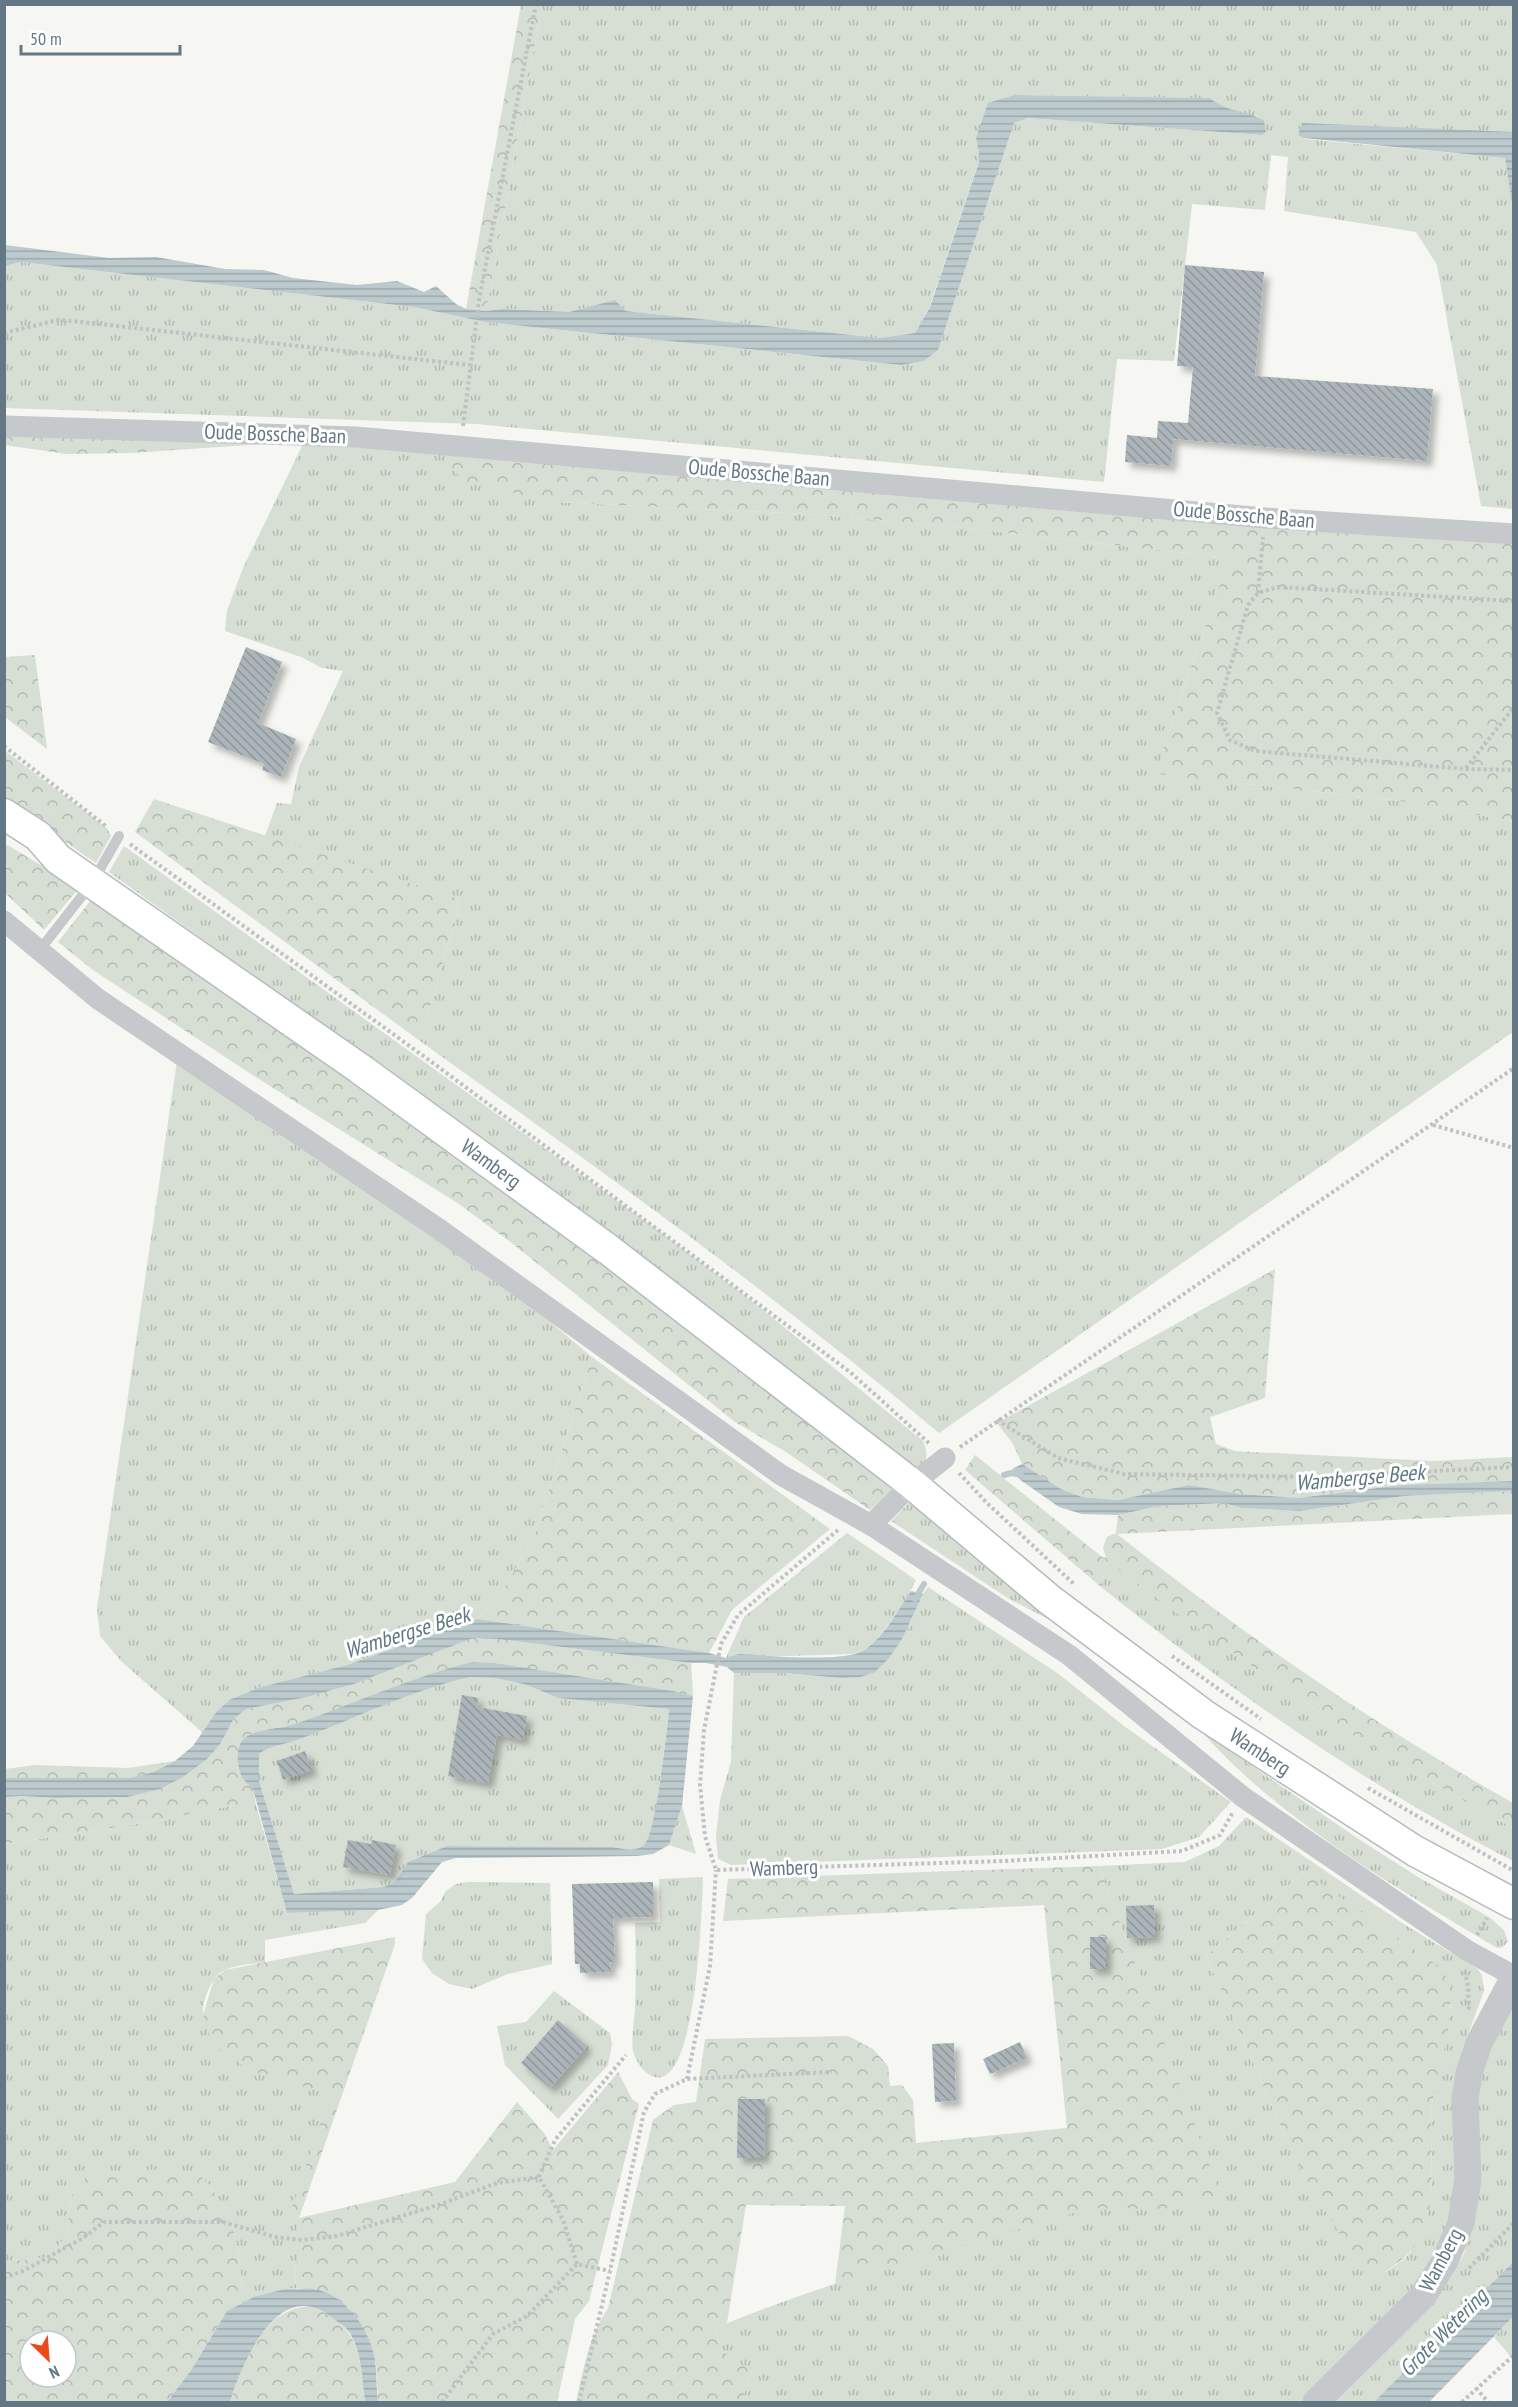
<svg xmlns="http://www.w3.org/2000/svg" width="1518" height="2407" font-family="'PT Sans Narrow',sans-serif">
  <style>
    .grass { fill: url(#grass-tufts); fill-rule: evenodd }
    .forest { fill: url(#forest-crowns); fill-rule: evenodd }
    .water { fill: url(#water-rules); fill-rule: evenodd }
    .lines { fill: none; stroke-linecap: round; stroke-linejoin: round }
    .stream { stroke: #bcc9cd; stroke-width: 6 }
    .building { fill: url(#building-back-hatch); filter: url(#shadow) }
    .secondary-casing { stroke: #b5bbbf; stroke-width: 33 }
    .path { stroke: #bfc1c3; stroke-width: 4; stroke-dasharray: 3 3; stroke-linecap: butt }
    .service { stroke: #c5c9cc; stroke-width: 10 }
    .minor { stroke: #c5c9cc; stroke-width: 21 }
    .tertiary { stroke: #c5c9cc; stroke-width: 27 }
    .secondary { stroke: #fff; stroke-width: 30 }
    .labels { text-anchor: middle; stroke-width: 6; stroke-linejoin: round; paint-order: stroke }
    .street-label { font-size: 21px; fill: #637785; stroke: #fff }
    .water-label { font-size: 22px; font-style: italic; fill: #5f7982; stroke: #fff }
  </style>
  <defs>
    <pattern id="grass-tufts" width="24" height="20" patternUnits="userSpaceOnUse" patternTransform="scale(1.5)"><rect width="24" height="20" fill="#d7ded3"/><path d="M3 7l-1-3M5 7V3M7 7l1-3M15 17l-1-3M17 17v-4M19 17l1-3" fill="none" stroke="#b2b9b1"/></pattern>
    <pattern id="forest-crowns" width="20" height="18" patternUnits="userSpaceOnUse" patternTransform="scale(1.5)"><rect width="20" height="18" fill="#d7ded3"/><path d="M2 6a3 3 0 1 1 6 0M12 15a3 3 0 1 1 6 0" fill="none" stroke="#b2b9b1"/></pattern>
    <pattern id="water-rules" width="6" height="5" patternUnits="userSpaceOnUse" patternTransform="scale(1.5)"><rect width="6" height="5" fill="#bcc9cd"/><path d="M0 2.5h6" fill="none" stroke="#9ca8ac"/></pattern>
    <pattern id="building-back-hatch" width="6" height="6" patternUnits="userSpaceOnUse" patternTransform="scale(1.5)"><rect width="6" height="6" fill="#abb4b9"/><path d="M-1 5l2 2M0 0l6 6M5-1l2 2" fill="none" stroke="#8f979c"/></pattern>
    <filter id="shadow"><feDropShadow dx="5.5" dy="5.5" stdDeviation="3" flood-color="#0004"/></filter>
  </defs>
  <rect width="100%" height="100%" fill="#f6f6f2"/>
  <!-- grass -->
  <g class="grass">
    <path d="M542,5H1513V132L1298,134L1305,139L1505,158L1514,209L1513,509L1481,506L1437,265L1416,232L1284,211L1288,157L1271,155L1265,210L1192,204L1174,361L1117,359L1104,482L476,424L5,408V266L21,262L414,307L485,322L901,365L924,361L938,350L1014,123L1028,118L1262,135L1266,132L1257,116C1239,113 1224,110 1210,98L1015,95L976,138L980,158L929,308L915,333L880,338L626,311L615,300L569,312L502,309L486,311Z"/>
    <path d="M303,444L447,448L555,502L807,514L938,525L1229,558L1164,746L1226,783H1239L1400,801L1513,821V1032L939,1433C773,1293 596,1167 420,1041L457,914L459,899L265,836L277,803L291,804L299,767L343,671L322,668L301,657L225,631L227,611L243,568Z"/>
    <path d="M124,846L651,1225L756,1304L923,1441C927,1451 929,1460 920,1468L914,1467L604,1228L109,872Z"/>
    <polygon points="177,1061 513,1291 592,1357 535,1533 505,1588 477,1619 347,1665 261,1687 231,1699 217,1711 203,1733 122,1662 100,1636 97,1608"/>
    <polygon points="909,1503 1070,1630 1009,1599 891,1521"/>
    <path d="M847,1533L916,1580C909,1597 880,1639 866,1649C862,1652 857,1653 852,1654L726,1658L744,1617Z"/>
    <path d="M1108,1558C1145,1592 1187,1619 1228,1649C1321,1715 1413,1774 1513,1828V1861C1367,1786 1230,1690 1101,1587Z"/>
    <polygon points="928,1587 1060,1675 1124,1726 1231,1802 1199,1837 1162,1849 731,1865 718,1859 716,1836 720,1800 731,1762 734,1673 784,1673 841,1678 902,1639 923,1594"/>
    <path d="M471,1677L495,1678L527,1685L558,1698L669,1709C666,1730 657,1835 644,1845C635,1852 623,1849 613,1847L447,1846L408,1862L395,1882L384,1887L294,1894L259,1781V1754C270,1745 283,1745 297,1740C355,1719 411,1690 471,1677Z"/>
    <path d="M1201,1731L1357,1838L1418,1877L1489,1917L1504,1930L1508,1941L1503,1947L1497,1948C1408,1895 1316,1841 1239,1770C1226,1758 1213,1744 1201,1731Z"/>
    <path d="M235,1805H256L287,1913L378,1910L365,1923L265,1940V1962C252,1964 232,1965 221,1972C211,1979 202,2002 203,2013C203,2019 220,2050 225,2053C247,2071 303,2088 332,2092L288,2221L299,2219L309,2233C301,2251 291,2268 297,2288L285,2289L244,2302L238,2250L230,2216L207,2182L197,2174L138,2170L72,2193L66,2235L51,2257L5,2262V1844L150,1822Z"/>
    <polygon points="682,1806 696,1854 669,1845"/>
    <path d="M1246,1817L1402,1923L1478,1969L1482,1976L1484,1991L1462,2051L1456,2193L1436,2259L1409,2295L1307,2402H742L751,2373C747,2365 743,2366 735,2362C723,2355 718,2340 715,2328C837,2278 964,2244 1090,2208L1102,2206L1165,2209L1221,2199L1099,1866L1185,1862L1219,1846ZM1304,1872L1451,2005C1447,2038 1436,2071 1432,2105C1427,2152 1444,2217 1407,2256C1398,2266 1380,2274 1369,2281L1300,2169L1206,1956Z"/>
    <path d="M703,1877C702,1901 698,2106 648,2074C641,2069 635,2059 633,2051C631,2039 634,2022 635,2010C636,1980 636,1952 635,1923L660,1922L659,1879Z"/>
    <polygon points="468,1882 550,1883 552,1964 508,1974 472,1989 449,1984 432,1973 422,1959 426,1914 441,1901 445,1892 456,1884"/>
    <polygon points="554,1991 610,2033 612,2044 608,2065 558,2119 505,2065 497,2026 526,2022"/>
    <polygon points="1513,2006 1513,2262 1374,2402 1335,2402 1407,2329 1450,2279 1464,2254 1472,2216 1480,2054"/>
    <polygon points="1513,2317 1513,2359 1494,2337"/>
  </g>
  <!-- forest -->
  <g class="forest">
    <polygon points="521,5 542,5 486,311 466,309"/>
    <polygon points="4,436 280,443 131,453 66,454 5,445"/>
    <polygon points="447,448 1513,541 1513,821 1400,801 1239,783 1226,783 1160,774 1158,768 1164,746 1229,558 938,525 807,514 555,502 464,482 449,463"/>
    <polygon points="35,655 47,749 5,717 5,657"/>
    <polygon points="4,750 107,828 111,836 96,863 5,800"/>
    <polygon points="154,799 459,899 457,914 420,1041 135,832"/>
    <polygon points="4,843 79,888 44,930 5,893"/>
    <polygon points="94,896 623,1271 869,1468 892,1490 870,1510 786,1452 735,1422 513,1244 459,1204 254,1076 93,970 58,942"/>
    <polygon points="1275,1269 1265,1398 1210,1417 1216,1444 1235,1451 1432,1461 1513,1457 1513,1481 1401,1485 1298,1498 1240,1494 1189,1485 1118,1500 1082,1497 1061,1489 1022,1464 1013,1444 997,1423"/>
    <polygon points="592,1357 830,1529 732,1610 709,1653 477,1619 505,1588 535,1533"/>
    <path d="M975,1455L1102,1557L1106,1558L1103,1547L1107,1537L1116,1533L1118,1515L1159,1506L1224,1503L1241,1508L1300,1511L1404,1496L1513,1491V1514L1117,1534C1241,1633 1374,1725 1513,1803V1828C1413,1774 1321,1715 1228,1649C1187,1620 1146,1592 1108,1559L1101,1587L965,1470Z"/>
    <polygon points="473,1638 498,1639 691,1663 693,1696 673,1691 496,1663 472,1662 293,1725 263,1730 244,1779 253,1788 256,1805 235,1805 150,1822 5,1844 5,1797 22,1796 54,1798 127,1797 221,1743 233,1720 246,1709 307,1697 354,1684"/>
    <polygon points="175,1761 153,1772 130,1778 5,1778 5,1769 36,1765 128,1768"/>
    <path d="M1099,1866L1222,2199L1165,2209L1090,2208L835,2284L845,2206L746,2205L727,2323L715,2328C718,2340 723,2356 736,2362C743,2366 747,2365 751,2373L742,2402H576C584,2367 588,2339 608,2308L653,2120L674,2105L696,2102L705,2039L848,2036L873,2049L888,2066L890,2086L902,2085L913,2100L916,2143L1067,2128L1044,1905L723,1921L728,1879Z"/>
    <path d="M1304,1872L1444,1970C1462,2015 1437,2060 1432,2105C1428,2146 1438,2190 1424,2229C1414,2256 1392,2267 1369,2282L1300,2169L1206,1956Z"/>
    <path d="M395,1937V1944L299,2218L455,2182L517,2102L544,2133L553,2150L618,2072L632,2099L639,2104L589,2301L575,2319L557,2402H378L376,2363L349,2308L333,2296L315,2289L297,2288C291,2268 301,2251 308,2233L298,2234V2219L287,2222L331,2092L276,2081L244,2066L216,2047L211,2040L203,2015L214,1979L225,1970Z"/>
    <path d="M174,2169L197,2174L207,2182L230,2216L238,2250L244,2302L227,2311L192,2369L167,2402H5L4,2262L51,2257L66,2235L72,2193C78,2182 87,2177 97,2171L118,2175L138,2170ZM30,2341H66V2377H30Z"/>
    <path d="M309,2306C361,2325 359,2354 365,2402H230C242,2363 261,2310 309,2306Z"/>
  </g>
  <!-- water -->
  <g class="water">
    <path d="M1015,95L1210,98C1229,114 1247,109 1264,121L1266,132L1262,135L1028,118L1014,123L938,350L924,361L901,365L485,322L414,307L21,262L5,266V245L109,258L156,257L225,269L264,270L293,278L357,285L397,281L424,292L436,286L456,304L466,309L486,311L502,309L569,312L615,300L626,311L880,338L915,333L930,307L980,159L976,138L988,103Z"/>
    <polygon points="1302,123 1513,132 1513,209 1505,158 1304,138 1298,135"/>
    <polygon points="1022,1464 1061,1489 1082,1497 1118,1500 1189,1485 1240,1494 1298,1498 1401,1485 1513,1481 1513,1491 1404,1496 1300,1511 1241,1508 1224,1503 1159,1506 1118,1515 1082,1514 1059,1507 1019,1479 1012,1469"/>
    <path d="M911,1591L923,1594L902,1639L889,1658L875,1672L861,1677L841,1678L784,1673H734L727,1667L706,1663H691L498,1639L473,1638L354,1684L307,1697L246,1709L233,1720L221,1743L207,1759L183,1777L160,1789L127,1797L54,1798L22,1796L5,1797V1778H130L153,1772L175,1761L193,1746L217,1711L231,1699L261,1687L347,1665L477,1619L709,1653L726,1658L739,1654C765,1655 847,1664 866,1649C885,1635 898,1610 911,1591Z"/>
    <path d="M472,1662L495,1663L673,1691L693,1696L682,1806L669,1845L653,1854L637,1856L456,1858L442,1862L412,1898L402,1905L378,1910L287,1913L253,1789C250,1786 246,1782 243,1779C237,1768 234,1745 246,1737C260,1728 280,1729 295,1724C354,1704 411,1677 472,1662ZM471,1677L495,1678L527,1685L558,1698L669,1709C667,1729 656,1835 644,1845C635,1852 623,1849 613,1847L447,1846L408,1862L395,1882L384,1887L294,1894L259,1781V1754C270,1745 284,1745 297,1740C355,1719 411,1690 471,1677Z"/>
    <polygon points="1513,2262 1513,2317 1429,2402 1374,2402"/>
    <path d="M285,2289C295,2289 305,2288 314,2289C346,2294 370,2330 375,2360C377,2374 376,2388 378,2402H365C362,2380 362,2355 351,2335C346,2326 335,2320 327,2314C276,2279 240,2367 230,2402H167L192,2369L227,2311L254,2297Z"/>
  </g>
  <g class="lines">
    <!-- stream -->
    <g class="stream">
      <polyline points="1004,1475 1011,1473 1021,1475"/>
      <polyline points="915,1599 924,1584"/>
    </g>
  </g>
  <!-- building -->
  <g class="building">
    <polygon points="1185,265 1264,272 1255,376 1433,389 1427,461 1173,439 1171,466 1125,462 1127,435 1157,438 1158,421 1188,423 1193,367 1177,366"/>
    <polygon points="246,647 282,662 258,723 296,739 281,777 262,770 264,764 208,742"/>
    <polygon points="462,1695 478,1698 477,1707 527,1716 523,1740 497,1735 488,1783 448,1776"/>
    <polygon points="305,1751 312,1770 283,1780 277,1761"/>
    <polygon points="348,1840 371,1844 372,1840 396,1845 390,1875 343,1867"/>
    <polygon points="653,1882 653,1917 613,1918 615,1962 610,1962 611,1972 580,1973 580,1964 575,1964 572,1884"/>
    <polygon points="1154,1905 1155,1937 1127,1938 1126,1906"/>
    <rect x="1090" y="1937" width="16" height="32"/>
    <polygon points="558,2020 587,2046 550,2088 521,2063"/>
    <polygon points="1020,2042 1027,2058 990,2074 983,2059"/>
    <polygon points="954,2043 956,2101 935,2102 932,2044"/>
    <polygon points="738,2099 765,2099 764,2158 737,2158"/>
  </g>
  <g class="lines">
    <!-- secondary casing -->
    <g class="secondary-casing">
      <polyline id="secondary" points="4,814 38,836 58,859 359,1068 609,1250 912,1484 1050,1600 1204,1715 1415,1851 1514,1904"/>
    </g>
    <!-- path -->
    <g class="path">
      <polyline points="4,333 58,320 72,321 469,365"/>
      <polyline points="463,426 479,300 536,4"/>
      <polyline points="1258,593 1263,537"/>
      <polyline points="1514,601 1278,587 1258,593 1248,605 1217,713 1230,740 1255,751 1466,769 1514,770"/>
      <polyline points="4,746 107,827"/>
      <polyline points="1466,768 1514,707"/>
      <polyline points="130,844 429,1060 850,1372 930,1444"/>
      <polyline points="1433,1125 1514,1148"/>
      <polyline points="997,1420 1058,1458 1124,1474 1318,1477 1514,1467"/>
      <polyline points="960,1447 1514,1068"/>
      <polyline points="959,1473 987,1503 1074,1584"/>
      <polyline points="838,1530 738,1615 721,1644 704,1730 700,1785 705,1836 716,1870 1004,1861 1182,1851 1220,1835 1233,1812"/>
      <polyline points="1172,1656 1261,1719"/>
      <polyline points="1368,1788 1514,1871"/>
      <polyline points="1477,1935 1487,1918"/>
      <polyline points="1465,1971 1468,1987 1469,2011"/>
      <polyline points="687,2079 710,1966 716,1870"/>
      <polyline points="539,2177 555,2140 626,2055"/>
      <polyline points="1469,2268 1514,2223"/>
      <polyline points="4,2278 23,2271 83,2238 104,2222 223,2222 275,2237 302,2240 337,2236 441,2204 497,2183 539,2177 563,2220 577,2264"/>
      <polyline points="1476,2388 1488,2402"/>
      <polyline points="442,2402 493,2334 527,2316 577,2264 610,2271"/>
      <polyline points="579,2402 610,2271 644,2112 655,2094 687,2079 832,2072"/>
      <polyline points="1462,2402 1514,2355"/>
    </g>
    <!-- service -->
    <polyline class="service" points="39,951 92,883 119,836"/>
    <!-- minor -->
    <g class="minor">
      <polyline points="4,426 356,437 1265,518 1514,534"/>
      <polyline points="4,921 98,999 439,1229 781,1475 871,1525 1069,1655 1243,1797 1468,1951 1514,1976"/>
      <polyline points="871,1525 912,1484 945,1458"/>
    </g>
    <!-- tertiary -->
    <polyline class="tertiary" points="1316,2402 1423,2296 1445,2261 1461,2223 1468,2179 1465,2099 1469,2073 1479,2043 1514,1977"/>
    <!-- secondary -->
    <use href="#secondary" class="secondary"/>
  </g>
  <g class="labels">
    <!-- street labels -->
    <g class="street-label">
      <text transform="translate(275 434) rotate(2)" y="7">Oude Bossche Baan</text>
      <text transform="translate(759 473) rotate(5)" y="7">Oude Bossche Baan</text>
      <text transform="translate(1244 515) rotate(5)" y="7">Oude Bossche Baan</text>
      <text transform="translate(491 1164) rotate(36)" y="7">Wamberg</text>
      <text transform="translate(1260 1752) rotate(33)" y="7">Wamberg</text>
      <text transform="translate(784 1868) rotate(-2)" y="7">Wamberg</text>
      <text transform="translate(1441 2260) rotate(-62)" y="7">Wamberg</text>
    </g>
    <!-- water labels -->
    <g class="water-label">
      <text transform="translate(1360 1477) rotate(-5)" y="8">Wambergse Beek</text>
      <text transform="translate(407 1632) rotate(-17)" y="8">Wambergse Beek</text>
      <text transform="translate(1443 2332) rotate(-45)" y="8">Grote Wetering</text>
    </g>
  </g>
  <!-- border -->
  <rect width="1518" height="2407" fill="none" stroke="#637785" stroke-width="12"/>
  <!-- north arrow -->
  <g transform="translate(48 2359) rotate(155)"><circle r="28" fill="#ffffff" stroke="#c1c9ce" stroke-width="1.5"/>
  <path d="M0-4.5L10 22L0 15L-10 22Z" fill="#ee481a"/>
  <text y="-9" font-size="16" font-weight="bold" text-anchor="middle" fill="#637785">N</text>
  </g>
  <!-- scale -->
  <path d="M21 45v9h159v-9" fill="none" stroke="#637785" stroke-width="3"/>
  <text x="30" y="45" font-size="18" fill="#637785" stroke="#ffffff" stroke-width="4.5" paint-order="stroke">50 m</text>
</svg>
